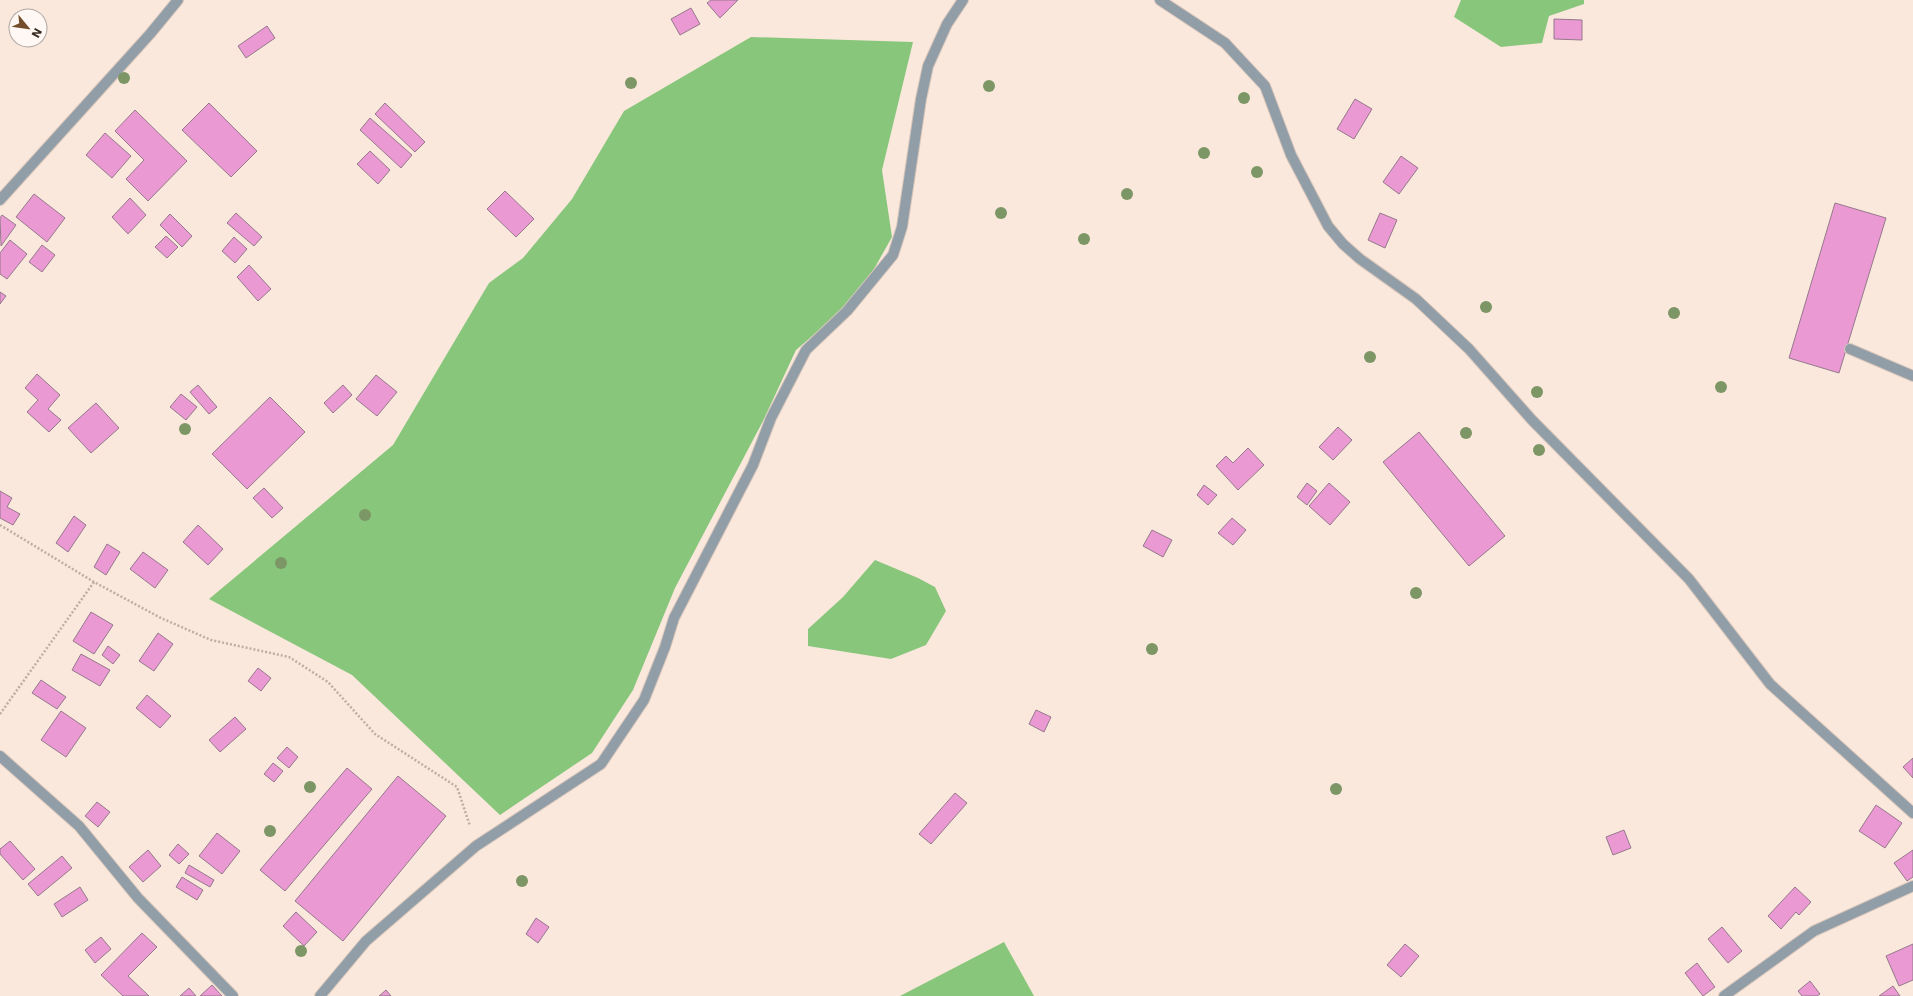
<svg xmlns="http://www.w3.org/2000/svg" width="1913" height="996" font-family="'DejaVu Sans',sans-serif">
  <style>
    .forest { fill: #88c67c }
    .building { fill: #ea99d2; stroke: #95798c }
    .lines { fill: none; stroke-linecap: round; stroke-linejoin: round }
    .minor-casing { stroke: #d8c6bb; stroke-width: 12 }
    .path { stroke: #beada2; stroke-width: 2.5; stroke-dasharray: 2 2; stroke-linecap: butt }
    .minor { stroke: #919ea7; stroke-width: 10 }
    .tree { fill: #7d9666 }
  </style>
  <rect width="100%" height="100%" fill="#fbe8dc"/>
  <!-- forest -->
  <g class="forest">
    <polygon points="1461,0 1584,0 1584,4 1549,16 1542,43 1501,47 1454,17"/>
    <polygon points="751,37 913,42 882,170 892,237 865,285 832,319 796,350 763,421 675,588 633,690 592,753 500,815 352,675 209,599 393,445 489,283 523,258 572,199 624,111"/>
    <polygon points="875,560 918,578 935,587 946,611 926,645 891,659 808,646 808,629 843,597"/>
    <polygon points="1004,942 1034,996 900,996"/>
  </g>
  <!-- building -->
  <g class="building">
    <polygon points="711,0 738,0 720,18 707,3"/>
    <polygon points="691,8 700,24 680,35 671,19"/>
    <polygon points="1554,19 1582,20 1582,40 1554,39"/>
    <polygon points="267,26 275,38 246,58 238,46"/>
    <polygon points="1355,99 1372,109 1354,139 1337,129"/>
    <polygon points="209,103 257,151 231,177 182,130"/>
    <polygon points="385,103 425,142 415,152 375,114"/>
    <polygon points="135,110 187,161 148,201 126,179 144,160 115,131"/>
    <polygon points="370,118 412,155 401,168 360,130"/>
    <polygon points="105,133 131,156 112,178 86,155"/>
    <polygon points="370,151 390,170 378,184 357,164"/>
    <polygon points="1401,156 1418,168 1399,194 1383,182"/>
    <polygon points="505,191 534,219 516,237 487,209"/>
    <polygon points="34,194 65,218 47,242 16,217"/>
    <polygon points="130,198 146,215 128,234 112,217"/>
    <polygon points="1835,203 1886,218 1839,373 1789,358"/>
    <polygon points="236,213 262,237 254,246 227,223"/>
    <polygon points="1380,213 1397,220 1385,248 1368,240"/>
    <polygon points="170,214 192,236 182,247 160,225"/>
    <polygon points="2,215 16,225 1,246 0,218"/>
    <polygon points="166,236 178,247 167,258 155,247"/>
    <polygon points="234,237 247,249 235,263 222,251"/>
    <polygon points="10,240 27,254 7,279 0,274 0,253"/>
    <polygon points="42,245 55,255 42,272 29,262"/>
    <polygon points="249,265 271,289 258,301 237,277"/>
    <polygon points="0,292 6,296 0,304"/>
    <polygon points="37,374 60,395 48,409 61,420 49,432 27,412 38,400 25,388"/>
    <polygon points="376,375 397,392 377,416 356,399"/>
    <polygon points="198,385 217,407 209,414 190,392"/>
    <polygon points="343,385 352,395 333,413 324,403"/>
    <polygon points="181,394 197,407 186,420 170,407"/>
    <polygon points="270,397 305,432 247,489 212,454"/>
    <polygon points="96,403 119,428 91,453 68,428"/>
    <polygon points="1338,427 1352,440 1333,460 1319,447"/>
    <polygon points="1419,432 1505,536 1469,566 1383,462"/>
    <polygon points="1248,448 1264,465 1238,490 1216,466 1226,456 1233,463"/>
    <polygon points="1307,483 1317,491 1307,505 1297,497"/>
    <polygon points="1329,483 1350,502 1330,525 1309,506"/>
    <polygon points="1204,485 1217,495 1208,505 1197,495"/>
    <polygon points="264,488 283,508 272,518 253,498"/>
    <polygon points="0,491 12,498 7,507 20,514 13,525 0,518"/>
    <polygon points="74,516 86,525 68,552 56,543"/>
    <polygon points="1232,518 1246,530 1233,545 1218,533"/>
    <polygon points="198,525 223,549 208,565 183,542"/>
    <polygon points="1152,530 1172,540 1163,557 1143,546"/>
    <polygon points="107,544 120,552 106,575 94,567"/>
    <polygon points="143,552 168,570 155,588 130,569"/>
    <polygon points="91,612 113,625 94,654 73,641"/>
    <polygon points="158,633 173,644 154,671 139,661"/>
    <polygon points="108,646 120,655 113,664 102,655"/>
    <polygon points="81,654 110,670 100,686 72,670"/>
    <polygon points="258,668 271,678 261,691 248,681"/>
    <polygon points="41,680 66,697 57,709 32,693"/>
    <polygon points="147,695 171,716 160,728 136,708"/>
    <polygon points="1036,710 1051,717 1044,732 1029,724"/>
    <polygon points="61,711 86,728 66,757 41,740"/>
    <polygon points="235,717 246,729 220,752 209,740"/>
    <polygon points="287,747 298,757 289,768 277,758"/>
    <polygon points="1913,758 1913,778 1903,767"/>
    <polygon points="273,763 283,771 274,782 264,774"/>
    <polygon points="347,768 372,789 285,891 260,870"/>
    <polygon points="398,776 446,816 343,941 295,901"/>
    <polygon points="955,793 967,803 931,844 919,834"/>
    <polygon points="97,802 110,812 98,827 85,816"/>
    <polygon points="1876,805 1902,823 1885,848 1859,831"/>
    <polygon points="1624,830 1631,848 1613,855 1606,837"/>
    <polygon points="217,833 240,851 222,874 199,856"/>
    <polygon points="10,841 35,869 23,880 0,854 0,849"/>
    <polygon points="178,844 189,854 179,864 169,855"/>
    <polygon points="148,850 161,866 143,882 129,867"/>
    <polygon points="1913,850 1913,877 1907,881 1894,863"/>
    <polygon points="62,856 72,868 38,896 28,884"/>
    <polygon points="189,865 214,880 210,887 185,873"/>
    <polygon points="182,877 203,890 197,900 176,887"/>
    <polygon points="80,887 88,900 62,917 54,904"/>
    <polygon points="1795,887 1811,902 1799,915 1796,912 1781,929 1768,916"/>
    <polygon points="296,912 317,932 304,946 283,926"/>
    <polygon points="536,918 549,927 538,943 526,934"/>
    <polygon points="1722,927 1742,951 1728,963 1708,939"/>
    <polygon points="142,933 157,947 128,976 149,996 123,996 101,975"/>
    <polygon points="101,937 111,949 95,963 85,950"/>
    <polygon points="1405,944 1419,956 1401,977 1387,965"/>
    <polygon points="1913,944 1913,980 1899,986 1886,956"/>
    <polygon points="1697,963 1715,987 1703,996 1685,973"/>
    <polygon points="1810,981 1820,994 1817,996 1802,996 1798,991"/>
    <polygon points="212,985 222,996 200,996"/>
    <polygon points="1893,986 1900,996 1879,996"/>
    <polygon points="189,988 196,996 180,996"/>
    <polygon points="386,990 391,996 379,996"/>
  </g>
  <g class="lines">
    <!-- minor casing -->
    <g class="minor-casing">
      <g id="minor">
        <polyline points="1160,0 1225,43 1265,86 1291,155 1328,226 1343,244 1360,259 1416,299 1469,349 1532,420 1689,579 1770,684 1913,813"/>
        <polyline points="0,200 150,34 178,0"/>
        <polyline points="1850,349 1913,376"/>
        <polyline points="0,756 79,826 138,898 233,996"/>
        <polyline points="320,996 366,941 476,846 601,764 644,700 665,647 674,618 753,465 771,418 806,350 847,311 893,255 902,227 921,99 928,66 947,24 963,0"/>
        <polyline points="1724,996 1814,931 1913,886"/>
      </g>
    </g>
    <!-- path -->
    <g class="path">
      <polyline points="0,525 94,582 161,618 211,640 289,657 328,682 375,734 457,787 470,826"/>
      <polyline points="0,714 94,582"/>
    </g>
    <!-- minor -->
    <use href="#minor" class="minor"/>
  </g>
  <!-- trees -->
  <g class="tree">
    <circle cx="124" cy="78" r="6"/>
    <circle cx="631" cy="83" r="6"/>
    <circle cx="989" cy="86" r="6"/>
    <circle cx="1244" cy="98" r="6"/>
    <circle cx="1204" cy="153" r="6"/>
    <circle cx="1257" cy="172" r="6"/>
    <circle cx="1127" cy="194" r="6"/>
    <circle cx="1001" cy="213" r="6"/>
    <circle cx="1084" cy="239" r="6"/>
    <circle cx="1486" cy="307" r="6"/>
    <circle cx="1674" cy="313" r="6"/>
    <circle cx="1370" cy="357" r="6"/>
    <circle cx="1721" cy="387" r="6"/>
    <circle cx="1537" cy="392" r="6"/>
    <circle cx="185" cy="429" r="6"/>
    <circle cx="1466" cy="433" r="6"/>
    <circle cx="1539" cy="450" r="6"/>
    <circle cx="365" cy="515" r="6"/>
    <circle cx="281" cy="563" r="6"/>
    <circle cx="1416" cy="593" r="6"/>
    <circle cx="1152" cy="649" r="6"/>
    <circle cx="310" cy="787" r="6"/>
    <circle cx="1336" cy="789" r="6"/>
    <circle cx="270" cy="831" r="6"/>
    <circle cx="522" cy="881" r="6"/>
    <circle cx="301" cy="951" r="6"/>
  </g>
  <!-- north arrow -->
  <g transform="translate(28 28) rotate(119)"><circle r="19" fill="#fff8f4" stroke="#afa6a0"/>
  <path d="M0-3L7 15L0 10L-7 15Z" fill="#734d29"/>
  <text y="-6" font-size="11" font-weight="bold" text-anchor="middle" fill="#362a22">N</text>
  </g>
</svg>
